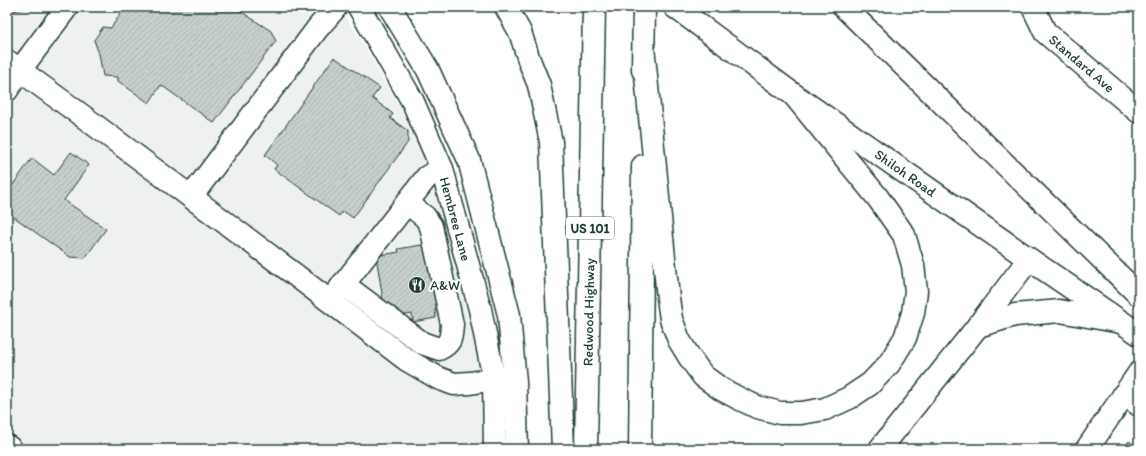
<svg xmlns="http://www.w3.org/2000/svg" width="1146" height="456" font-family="Itim,sans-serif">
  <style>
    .built { fill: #eef1f0 }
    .building { fill: url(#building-hatch); stroke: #1f3d34 }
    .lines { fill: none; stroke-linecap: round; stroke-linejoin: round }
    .minor-casing { stroke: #1f3d34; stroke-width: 25 }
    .major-casing { stroke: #1f3d34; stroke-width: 25 }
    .highway-casing { stroke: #1f3d34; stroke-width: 25 }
    .minor { stroke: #fff; stroke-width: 22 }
    .major { stroke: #fff; stroke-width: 22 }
    .highway { stroke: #fff; stroke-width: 22 }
    .labels { text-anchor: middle; stroke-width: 4; stroke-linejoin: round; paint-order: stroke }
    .shield { fill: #fff; stroke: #627771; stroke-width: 1 }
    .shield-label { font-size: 13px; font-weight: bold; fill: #1f3d34 }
    .street-label { font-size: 14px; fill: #1f3d34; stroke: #fff }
    .poi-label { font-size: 14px; fill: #1f3d34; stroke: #fff; text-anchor: start }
  </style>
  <defs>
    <pattern id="building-hatch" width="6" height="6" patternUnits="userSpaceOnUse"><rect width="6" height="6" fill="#c7cfcc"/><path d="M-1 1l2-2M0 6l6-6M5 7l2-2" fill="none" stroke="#aab3b0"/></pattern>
  </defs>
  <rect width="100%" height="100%" fill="#fff"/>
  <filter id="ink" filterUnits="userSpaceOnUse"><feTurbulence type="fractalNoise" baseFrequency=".025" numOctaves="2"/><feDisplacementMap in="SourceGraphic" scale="8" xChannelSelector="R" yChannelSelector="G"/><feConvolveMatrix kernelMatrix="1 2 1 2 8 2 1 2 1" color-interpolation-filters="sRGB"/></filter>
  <g filter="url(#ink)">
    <!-- built -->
    <polygon class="built" points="7,7 339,7 358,35 419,140 449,220 488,399 487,449 7,449"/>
    <!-- building -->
    <g class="building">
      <polygon points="7,7 29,7 28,8 7,12"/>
      <polygon points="125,7 234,7 271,31 276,41 214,123 161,85 149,103 118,81 118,77 103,76 99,54 94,40 103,27 111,28"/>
      <polygon points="334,57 380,88 372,98 393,114 390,118 408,131 408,142 353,218 343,211 339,216 274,169 277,165 265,155"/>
      <polygon points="71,152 89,165 64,200 106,229 85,258 70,257 7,212 7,193 32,158 54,175"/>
      <polygon points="427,244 445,307 435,309 436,318 413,322 412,314 394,317 385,312 376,256 399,252 398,249"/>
      <polygon points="1129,441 1139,448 1139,449 1123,449"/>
    </g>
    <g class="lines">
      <!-- minor casing -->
      <g class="minor-casing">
        <g id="minor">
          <path id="s1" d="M359,7L413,102L442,169L480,309L494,379L495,449"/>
          <polyline points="390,7 428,70 469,160 509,315 515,382 517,449"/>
          <path id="s2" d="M1033,7L1045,32L1139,112"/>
          <polyline points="7,61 88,120 290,271 407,360 438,378 454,384 470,383 494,379"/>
          <polyline points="7,90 20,70 67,7"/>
          <polyline points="191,197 317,29 336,7"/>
          <path d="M343,284L422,343L439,349C452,343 451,337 452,324L431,226L425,217L407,203"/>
          <polyline points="335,295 427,177 442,169"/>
          <polyline points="1124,394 1139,405"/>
          <polyline points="7,446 11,449"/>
          <polyline points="1087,449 1139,373"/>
        </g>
      </g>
      <!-- major casing -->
      <g class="major-casing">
        <g id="major">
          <path id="s3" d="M675,7L794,95L1029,259L1139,334"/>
        </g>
      </g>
      <!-- highway casing -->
      <g class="highway-casing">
        <g id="highway">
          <polyline points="506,7 520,32 529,60 539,85 551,142 563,449"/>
          <polyline points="844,7 1139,295"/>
          <polyline points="644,56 668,298 671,319 679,340 690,358 703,376 721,389 738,398 757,407 780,413 801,413 825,409 849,398 870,384 889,364 905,338 913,313 916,291 913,265 904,235 878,198 794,95"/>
          <polyline points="643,70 644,7"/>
          <polyline points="978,326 1015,315 1060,311 1121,322"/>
          <path id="s4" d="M586,449L594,7"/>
          <polyline points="640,449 643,166"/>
          <polyline points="880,449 978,326 1029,259"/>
        </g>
      </g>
      <!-- minor -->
      <use href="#minor" class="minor"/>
      <!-- major -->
      <use href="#major" class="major"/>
      <!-- highway -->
      <use href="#highway" class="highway"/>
    </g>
  </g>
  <!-- icons -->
  <defs>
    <g id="restaurant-disc" transform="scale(0.9)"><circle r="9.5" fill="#1f3d34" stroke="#fff"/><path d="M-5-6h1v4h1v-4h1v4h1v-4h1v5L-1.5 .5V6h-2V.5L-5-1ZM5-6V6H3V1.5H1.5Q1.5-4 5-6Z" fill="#fff"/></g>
  </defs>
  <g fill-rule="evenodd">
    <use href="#restaurant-disc" x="417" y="285"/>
  </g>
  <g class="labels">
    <!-- shield labels -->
    <rect class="shield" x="566" y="217" width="48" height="22" rx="3"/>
    <g class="shield-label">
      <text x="590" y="233">US 101</text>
    </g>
    <!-- street labels -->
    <g class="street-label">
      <text dy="5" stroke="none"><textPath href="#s2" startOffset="76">Standard Ave</textPath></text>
      <text dy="5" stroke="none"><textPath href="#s3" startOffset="284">Shiloh Road</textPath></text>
      <text dy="5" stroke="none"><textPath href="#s1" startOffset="234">Hembree Lane</textPath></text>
      <text dy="5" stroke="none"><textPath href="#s4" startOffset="137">Redwood Highway</textPath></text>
    </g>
    <!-- poi labels -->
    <g class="poi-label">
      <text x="430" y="290">A&amp;W</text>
    </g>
  </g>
  <!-- margin -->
  <rect width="1146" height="456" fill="none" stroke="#fff" stroke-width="24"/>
  <rect x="12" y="12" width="1122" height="432" fill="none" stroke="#1f3d34" stroke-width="1.5" filter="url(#ink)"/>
</svg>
